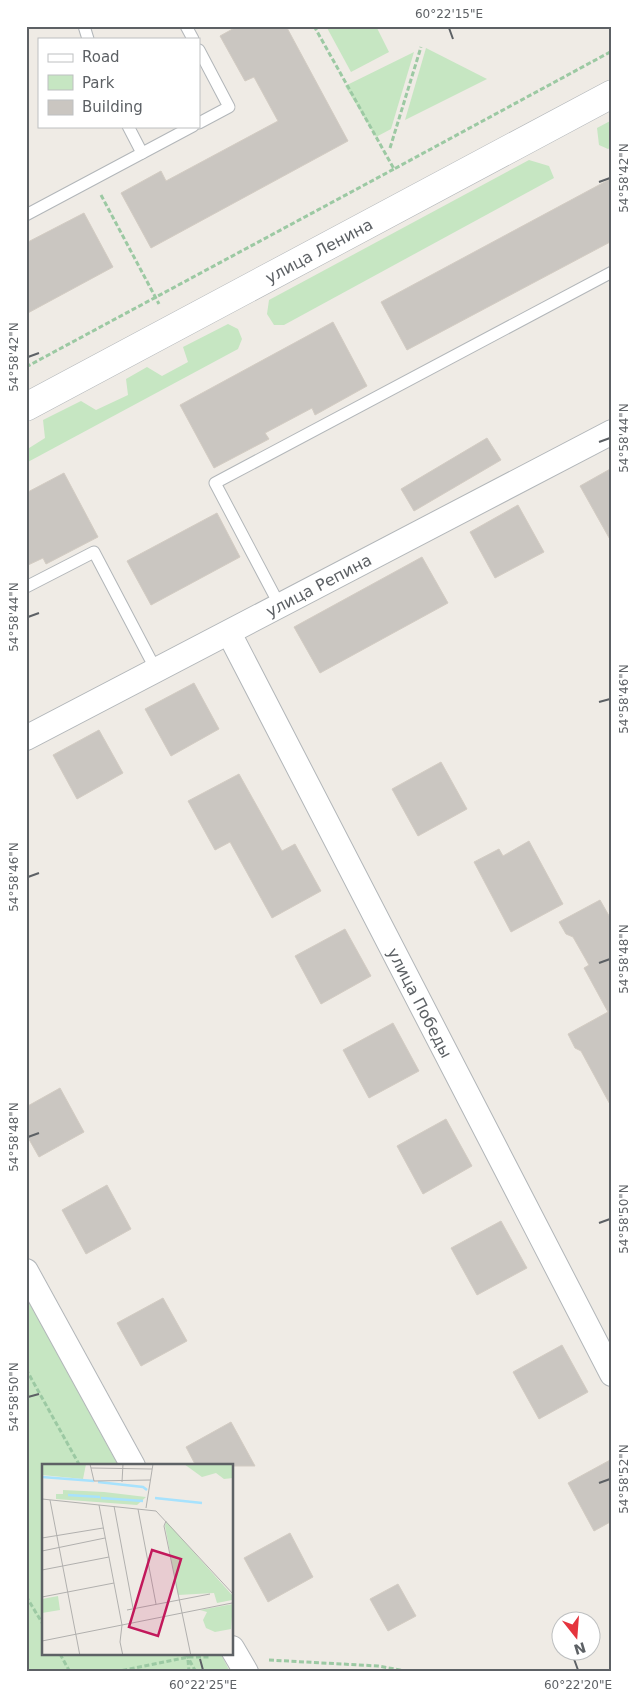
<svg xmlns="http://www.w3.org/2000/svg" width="638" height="1698" font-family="'DejaVu Sans',sans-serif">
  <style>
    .green { fill: #c6e6c2 }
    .building { fill: #cac6c1; stroke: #d3ccc3 }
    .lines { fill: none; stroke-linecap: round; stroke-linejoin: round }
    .service-casing { stroke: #b2b6b9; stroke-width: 13 }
    .minor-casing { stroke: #b2b6b9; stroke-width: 26 }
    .tertiary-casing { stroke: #b2b6b9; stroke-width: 29 }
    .path { stroke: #9cc9a3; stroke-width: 3; stroke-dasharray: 5 2.5; stroke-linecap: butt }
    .service { stroke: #fff; stroke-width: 11 }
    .minor { stroke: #fff; stroke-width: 24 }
    .tertiary { stroke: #fff; stroke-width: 28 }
    .ticks { fill: none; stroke: #5d6165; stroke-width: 2 }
    .labels { text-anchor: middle; stroke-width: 4; stroke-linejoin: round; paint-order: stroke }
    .street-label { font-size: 16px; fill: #5d6165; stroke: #fff }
    .inset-river { fill: none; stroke: #a7e2fd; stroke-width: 2.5 }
    .inset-road { fill: none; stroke: #b1b0ae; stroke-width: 1 }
    .view { fill: #c2185b; fill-opacity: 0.15; stroke: #c2185b; stroke-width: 2.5 }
    .inset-edge { fill: none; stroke: #5d6165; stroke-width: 2.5 }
    .neatline { fill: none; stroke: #5d6165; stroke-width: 2 }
    .ticks-label { font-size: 12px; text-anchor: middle; fill: #5d6165 }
  </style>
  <rect width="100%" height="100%" fill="#efebe5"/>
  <!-- green -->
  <g class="green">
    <polygon points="326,26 376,26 389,52 351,72"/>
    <polygon points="426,48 487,79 405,120"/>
    <polygon points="414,52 391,129 376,137 345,86"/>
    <polygon points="612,120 612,147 608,149 599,145 597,128"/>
    <polygon points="529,160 549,166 554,178 284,325 274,325 267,314 269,300"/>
    <polygon points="228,324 238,329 242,339 238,349 26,463 26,450 45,438 43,420 81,401 96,410 128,395 126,379 147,367 162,376 188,362 183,347"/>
    <polygon points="26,1296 118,1465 44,1466 44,1654 221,1654 230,1672 26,1672"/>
  </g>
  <!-- building -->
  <g class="building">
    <polygon points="238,26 286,26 348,141 151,248 121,193 161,171 166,181 278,121 254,77 245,81 220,36"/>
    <polygon points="612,178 612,241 407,350 381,302"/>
    <polygon points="84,213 113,267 26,314 26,243"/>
    <polygon points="333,322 367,386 315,415 312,408 265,433 269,439 214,468 180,405"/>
    <polygon points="487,438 501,460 414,511 401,489"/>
    <polygon points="612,468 612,543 580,486"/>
    <polygon points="64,473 98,537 46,564 43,558 26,566 26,493"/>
    <polygon points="518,505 544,552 495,578 470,532"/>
    <polygon points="217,513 240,557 151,605 127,561"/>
    <polygon points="422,557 448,603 320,673 294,627"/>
    <polygon points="194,683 219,729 171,756 145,709"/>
    <polygon points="99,730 123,773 77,799 53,755"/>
    <polygon points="441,762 467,809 418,836 392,789"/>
    <polygon points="239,774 282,851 295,844 321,891 272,918 230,842 215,850 188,801"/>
    <polygon points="529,841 563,904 511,932 474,862 499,849 503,856"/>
    <polygon points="600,900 612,921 612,1108 581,1051 575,1048 568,1034 608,1012 584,968 589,965 573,937 566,934 559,922"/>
    <polygon points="345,929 371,976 321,1004 295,956"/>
    <polygon points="393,1023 419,1071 369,1098 343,1050"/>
    <polygon points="60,1088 84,1132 39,1157 26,1134 26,1107"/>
    <polygon points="446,1119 472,1166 423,1194 397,1146"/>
    <polygon points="107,1185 131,1229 86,1254 62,1210"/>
    <polygon points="501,1221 527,1268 477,1295 451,1248"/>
    <polygon points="163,1298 187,1341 141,1366 117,1323"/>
    <polygon points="562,1345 588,1392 539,1419 513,1372"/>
    <polygon points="231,1422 255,1466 196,1466 186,1447"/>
    <polygon points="612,1459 612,1521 594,1531 568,1483"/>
    <polygon points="290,1533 313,1577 268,1602 244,1558"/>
    <polygon points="398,1584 416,1616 388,1631 370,1599"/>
  </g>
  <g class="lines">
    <!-- service casing -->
    <g class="service-casing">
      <g id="service">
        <polyline points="84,26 88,39"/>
        <polyline points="186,26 193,39"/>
        <polyline points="199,50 229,107 199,123"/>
        <polyline points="128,126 142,153"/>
        <polyline points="26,215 193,126"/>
        <polyline points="26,587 94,552 156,670"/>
        <polyline points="280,606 215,483 612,272"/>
      </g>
    </g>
    <!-- minor casing -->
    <g class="minor-casing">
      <g id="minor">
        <path id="s1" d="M229,633L612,1374"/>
        <path id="s2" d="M26,738L612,432"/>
        <polyline points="26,1271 133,1466"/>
        <polyline points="232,1648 246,1672"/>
      </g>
    </g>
    <!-- tertiary casing -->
    <g class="tertiary-casing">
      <g id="tertiary">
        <path id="s3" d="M26,407L612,94"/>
      </g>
    </g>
    <!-- path -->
    <g class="path">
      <polyline points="314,26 394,169 612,51"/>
      <polyline points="390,148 421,47"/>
      <polyline points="101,195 159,304"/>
      <polyline points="26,367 394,169"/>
      <polyline points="26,1369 80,1466"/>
      <polyline points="26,1596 44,1626"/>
      <polyline points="60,1654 70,1672"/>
      <polyline points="186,1654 196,1672"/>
      <polyline points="188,1660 189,1672"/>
      <polyline points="269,1660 378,1666 411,1672"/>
      <polyline points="115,1672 188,1657 210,1657"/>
    </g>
    <!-- service -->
    <use href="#service" class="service"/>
    <!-- minor -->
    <use href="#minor" class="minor"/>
    <!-- tertiary -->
    <use href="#tertiary" class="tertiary"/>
  </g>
  <!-- ticks -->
  <path class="ticks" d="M449,28L453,39M599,182L610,178M28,357L39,353M599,442L610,438M28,617L39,613M599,702L610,699M28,877L39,873M599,963L610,959M28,1137L39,1133M599,1223L610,1219M28,1397L39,1394M599,1483L610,1479M200,1659L203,1670M574,1659L578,1670"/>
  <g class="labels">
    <!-- street labels -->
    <g class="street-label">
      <text dy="6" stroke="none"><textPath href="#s3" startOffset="332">улица Ленина</textPath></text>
      <text dy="6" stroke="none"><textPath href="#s2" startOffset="330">улица Репина</textPath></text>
      <text dy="6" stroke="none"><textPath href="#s1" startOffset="416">улица Победы</textPath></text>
    </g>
  </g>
  <!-- overview -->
  <g transform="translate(42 1464)">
    <rect width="191" height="191" fill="#efebe5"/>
    <path d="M0,0H44L41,15L0,11ZM142,0H191V14L182,15L174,9L160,13ZM21,26L62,28L104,33L95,41L14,35V30H21ZM124,57L190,131V136L175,139L172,129L136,131L123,62ZM16,132L18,146L0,149V135ZM191,140L189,165L173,168L164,164L161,156L165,148L158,146Z" fill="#c6e6c2"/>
    <path class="inset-river" d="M0,13L52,17M56,18L101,23L105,26M26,31L58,33M59,34L101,37M113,34L160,39"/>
    <path class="inset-road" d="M48,0L52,17L108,16M49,4L110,5M80,18L81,0M0,35L114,47L192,131M8,36L38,192M57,41L80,161L78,178L81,192M72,42L91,144M104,44L111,0M96,45L114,140M124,57L122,62L149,192M0,74L61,64M0,87L63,74M0,106L67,93M0,133L72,119M85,146L168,130M0,177L190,139"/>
    <path class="view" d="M110,86L139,95L116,172L87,163Z"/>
    <rect width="191" height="191" class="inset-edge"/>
  </g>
  <!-- border -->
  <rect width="638" height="1698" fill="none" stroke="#ffffff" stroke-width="55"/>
  <!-- legend -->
  <rect x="38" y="38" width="162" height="90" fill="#ffffff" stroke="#bec0c1"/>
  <rect x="48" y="54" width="25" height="8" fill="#ffffff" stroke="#bec0c1"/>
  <text x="82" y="62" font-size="15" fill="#5d6165">Road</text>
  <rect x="48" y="75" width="25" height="15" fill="#c6e6c2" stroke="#bec0c1"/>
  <text x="82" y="88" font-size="15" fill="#5d6165">Park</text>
  <rect x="48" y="100" width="25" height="15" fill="#cac6c1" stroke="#bec0c1"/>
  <text x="82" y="112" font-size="15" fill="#5d6165">Building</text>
  <!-- north arrow -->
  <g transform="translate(576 1636) rotate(163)"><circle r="24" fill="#ffffff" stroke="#bec0c1"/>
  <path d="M0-4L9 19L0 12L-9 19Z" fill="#e5343d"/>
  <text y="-8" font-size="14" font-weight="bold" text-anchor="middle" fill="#5d6165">N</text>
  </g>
  <rect x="28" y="28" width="582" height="1642" class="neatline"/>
  <g class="ticks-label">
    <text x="449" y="18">60°22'15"E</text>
    <text transform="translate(624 178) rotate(-90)" y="4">54°58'42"N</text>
    <text transform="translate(14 357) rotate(-90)" y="4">54°58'42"N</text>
    <text transform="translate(624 438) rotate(-90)" y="4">54°58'44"N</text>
    <text transform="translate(14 617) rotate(-90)" y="4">54°58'44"N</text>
    <text transform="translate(624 699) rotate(-90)" y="4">54°58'46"N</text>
    <text transform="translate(14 877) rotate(-90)" y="4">54°58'46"N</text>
    <text transform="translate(624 959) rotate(-90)" y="4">54°58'48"N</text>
    <text transform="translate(14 1137) rotate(-90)" y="4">54°58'48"N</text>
    <text transform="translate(624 1219) rotate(-90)" y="4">54°58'50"N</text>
    <text transform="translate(14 1397) rotate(-90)" y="4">54°58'50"N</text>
    <text transform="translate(624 1479) rotate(-90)" y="4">54°58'52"N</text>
    <text x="203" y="1689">60°22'25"E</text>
    <text x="578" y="1689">60°22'20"E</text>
  </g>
</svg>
